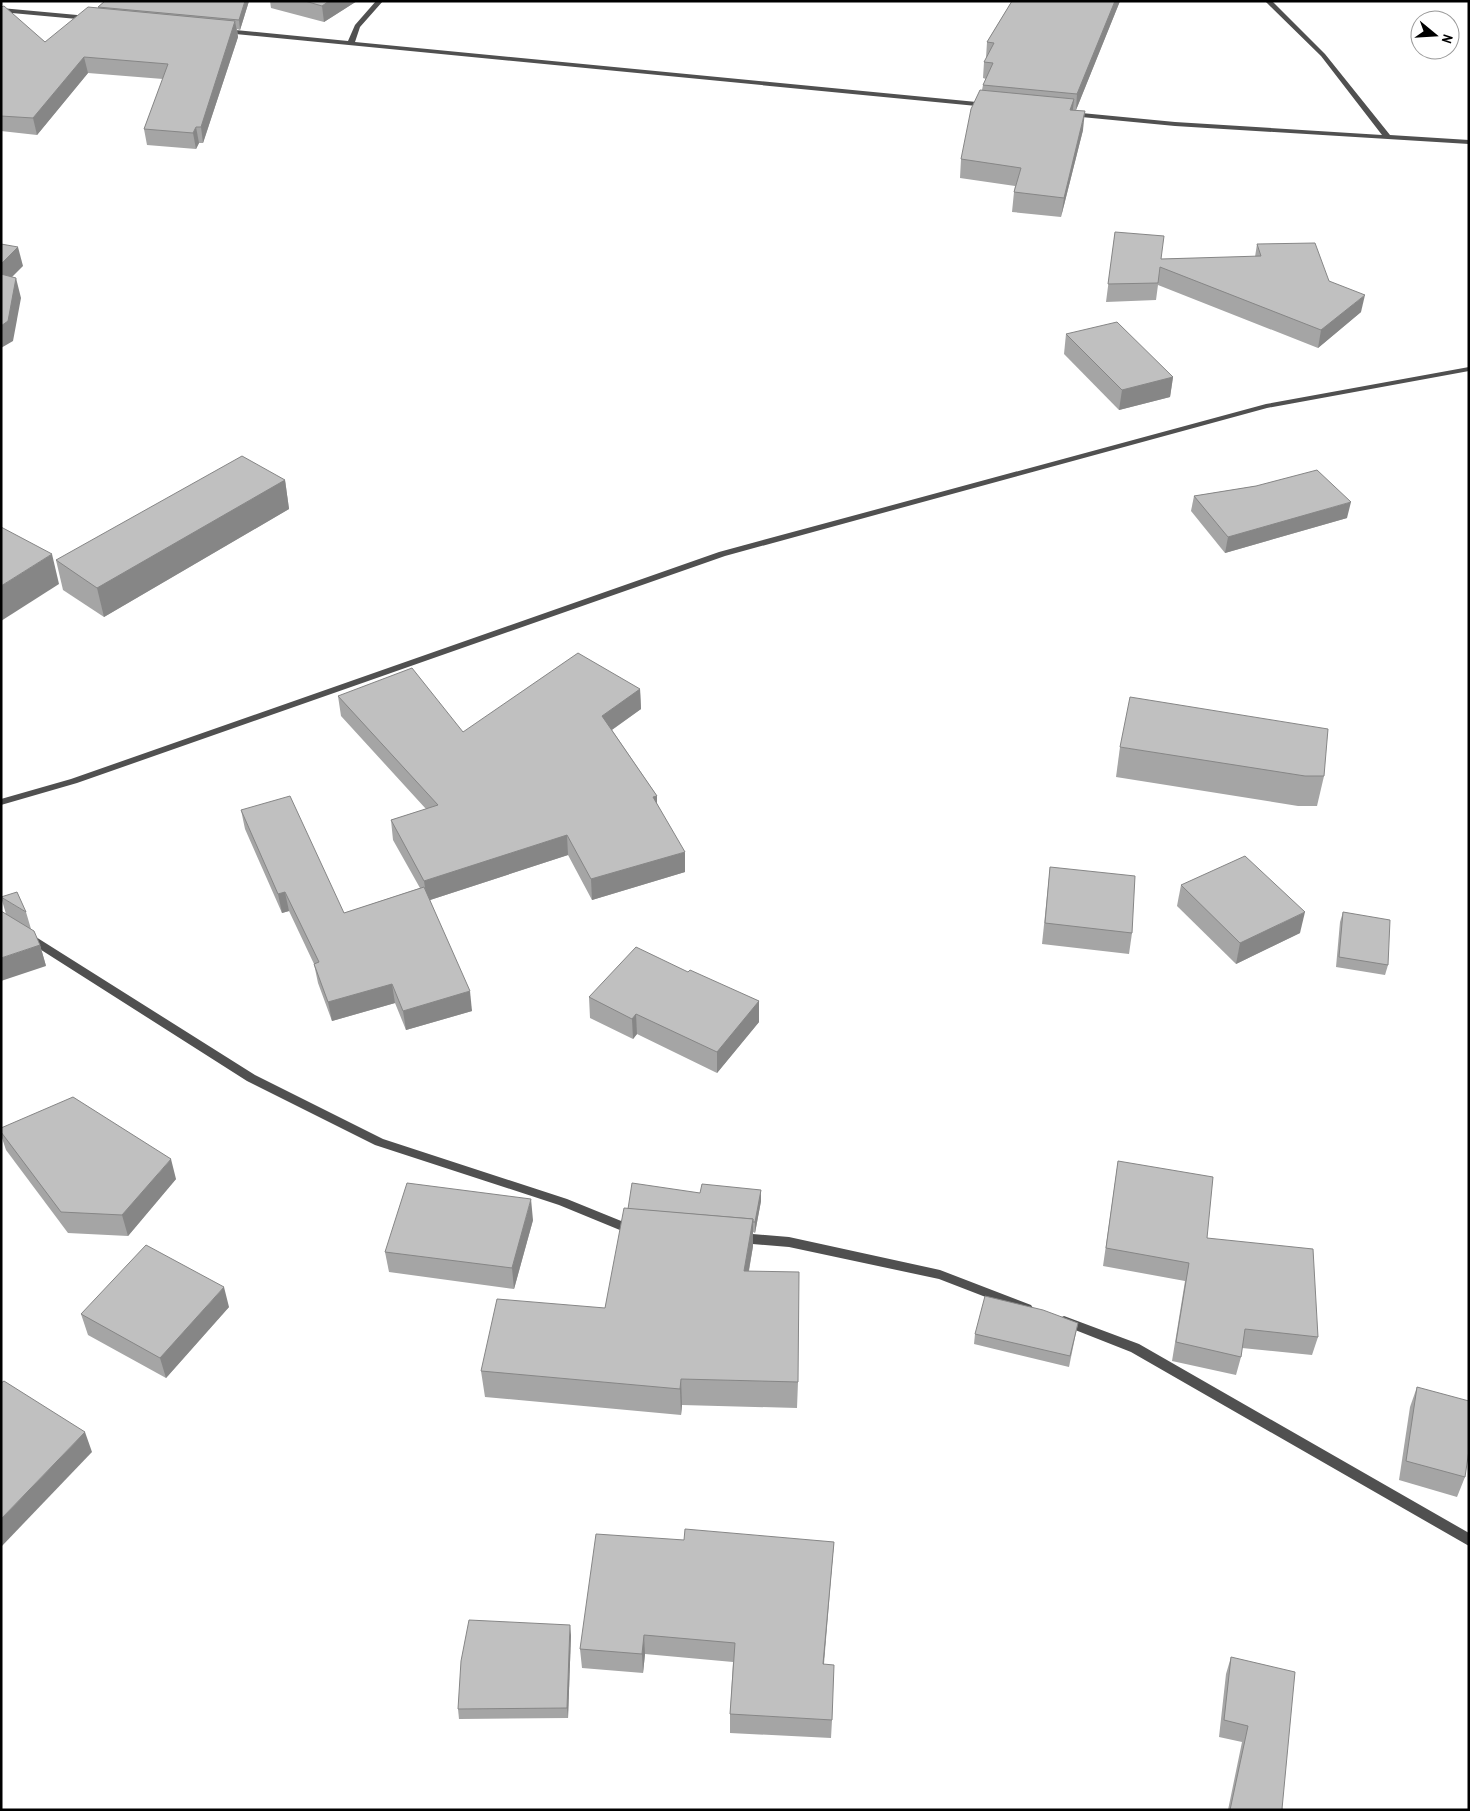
<svg xmlns="http://www.w3.org/2000/svg" width="1470" height="1811" font-family="'Archivo Narrow',sans-serif">
  <style>
    .lines { fill: none; stroke-linecap: round; stroke-linejoin: round }
    .minor { fill: #505050; fill-rule: evenodd }
    .wall { fill: #a5a5a5 }
    .shaded-wall { fill: #868686 }
    .building { fill: #c0c0c0; stroke: #868686 }
  </style>
  <rect width="100%" height="100%" fill="#fff"/>
  <g class="lines">
    <!-- minor -->
    <g class="minor">
      <polygon points="376,1 383,1 360,27 355,42 987,103 990,105 987,107 225,33 222,31 225,29 348,41 355,25"/>
      <polygon points="1265,1 1272,1 1325,54 1390,135 1469,140 1469,144 1175,126 1071,116 1068,114 1071,112 1175,122 1382,135 1321,56"/>
      <polygon points="1,8 88,16 91,18 88,20 1,12"/>
      <polygon points="1469,367 1469,371 1267,408 725,556 77,783 1,805 1,799 71,779 719,552 1266,404"/>
      <polygon points="28,932 255,1075 383,1139 567,1199 636,1227 638,1230 636,1233 632,1235 559,1205 375,1145 247,1081 24,939 23,936 24,933"/>
      <polygon points="741,1233 789,1237 940,1270 1031,1305 1033,1308 1031,1311 1027,1313 939,1279 789,1247 741,1243 737,1241 735,1238 737,1235"/>
      <polygon points="1064,1316 1139,1344 1469,1533 1469,1546 1131,1352 1060,1324 1058,1321 1060,1318"/>
    </g>
  </g>
  <!-- wall -->
  <g class="wall">
    <polygon points="105,1 249,1 240,30 237,29 238,37 203,143 199,143 196,149 147,145 144,129 163,79 88,73 37,135 1,131 1,7 45,42 98,8 98,7"/>
    <polygon points="270,1 357,1 324,22 271,8"/>
    <polygon points="1012,1 1120,1 1076,110 1083,130 1061,217 1012,212 1014,192 1015,186 960,178 961,159 982,90 983,85 986,79 983,78 984,62 987,58 986,58 987,42"/>
    <polygon points="1115,232 1161,259 1255,257 1257,244 1329,281 1361,312 1318,348 1158,285 1156,300 1106,302"/>
    <polygon points="1066,334 1173,377 1170,397 1119,410 1064,354"/>
    <polygon points="285,480 289,509 104,617 63,590 56,560"/>
    <polygon points="1256,486 1347,518 1225,553 1191,511 1194,496"/>
    <polygon points="640,689 641,709 612,730 657,796 657,804 685,872 592,900 568,855 430,900 472,1011 406,1030 395,1003 332,1021 318,983 314,964 289,911 282,913 245,829 241,810 344,913 420,888 393,840 391,820 426,809 341,716 338,696 463,732"/>
    <polygon points="1120,747 1324,776 1317,806 1298,806 1116,777"/>
    <polygon points="1050,867 1132,933 1129,954 1042,944"/>
    <polygon points="1181,885 1300,933 1236,964 1177,906"/>
    <polygon points="1,897 26,912 31,929 40,945 46,966 6,914"/>
    <polygon points="1343,912 1388,965 1385,975 1336,967 1340,922"/>
    <polygon points="688,972 759,1001 759,1022 717,1073 637,1034 633,1039 590,1018 589,997"/>
    <polygon points="1,1128 176,1179 128,1236 68,1233 6,1150 1,1135"/>
    <polygon points="1118,1161 1318,1337 1312,1355 1242,1348 1241,1357 1236,1375 1172,1361 1185,1281 1103,1266"/>
    <polygon points="761,1190 761,1201 755,1233 753,1232 753,1246 749,1271 798,1382 797,1408 682,1405 681,1415 485,1397 481,1371 605,1308 628,1209 700,1193"/>
    <polygon points="533,1220 514,1289 389,1272 385,1252"/>
    <polygon points="229,1307 166,1378 88,1335 81,1314"/>
    <polygon points="1078,1323 1069,1367 974,1344 975,1334"/>
    <polygon points="1417,1387 1465,1477 1457,1497 1399,1480 1410,1407"/>
    <polygon points="684,1540 834,1542 824,1664 832,1720 831,1738 730,1733 730,1714 733,1662 645,1654 643,1673 582,1668 580,1649"/>
    <polygon points="571,1635 568,1718 459,1719 458,1709"/>
    <polygon points="1231,1657 1282,1809 1285,1810 1228,1810 1242,1742 1219,1737 1226,1674"/>
  </g>
  <!-- shaded-wall -->
  <g class="shaded-wall">
    <polygon points="245,1 249,1 240,30 239,20"/>
    <polygon points="329,1 357,1 324,22 322,6"/>
    <polygon points="1115,1 1120,1 1076,110 1077,94"/>
    <polygon points="235,21 238,37 203,143 201,127"/>
    <polygon points="84,57 88,73 37,135 33,118"/>
    <polygon points="1074,99 1072,118 1070,110"/>
    <polygon points="1085,111 1083,130 1061,217 1064,198"/>
    <polygon points="196,127 199,143 196,149 193,133"/>
    <polygon points="18,247 23,266 1,288 1,264"/>
    <polygon points="16,278 21,298 13,341 1,348 1,326"/>
    <polygon points="1365,295 1361,312 1318,348 1321,330"/>
    <polygon points="1173,377 1170,397 1119,410 1122,390"/>
    <polygon points="285,480 289,509 104,617 97,588"/>
    <polygon points="1351,502 1347,518 1225,553 1228,537"/>
    <polygon points="52,554 59,584 1,621 1,586"/>
    <polygon points="640,689 641,709 603,736 602,716"/>
    <polygon points="657,796 657,817 653,797"/>
    <polygon points="567,835 568,855 427,901 424,881"/>
    <polygon points="685,852 685,872 592,900 591,879"/>
    <polygon points="285,892 289,911 282,913 278,894"/>
    <polygon points="1305,912 1300,933 1236,964 1240,943"/>
    <polygon points="40,945 46,966 1,981 1,958"/>
    <polygon points="392,984 395,1003 332,1021 328,1002"/>
    <polygon points="470,991 472,1011 406,1030 403,1011"/>
    <polygon points="759,1001 759,1022 717,1073 717,1052"/>
    <polygon points="636,1014 637,1034 633,1039 632,1019"/>
    <polygon points="171,1159 176,1179 128,1236 122,1215"/>
    <polygon points="761,1190 761,1201 755,1233 755,1222"/>
    <polygon points="531,1199 533,1220 514,1289 512,1268"/>
    <polygon points="753,1219 753,1246 744,1297 744,1271"/>
    <polygon points="224,1287 229,1307 166,1378 160,1358"/>
    <polygon points="681,1379 682,1405 681,1415 680,1389"/>
    <polygon points="85,1432 92,1452 1,1547 1,1519"/>
    <polygon points="834,1542 832,1561 822,1683 823,1664"/>
    <polygon points="570,1625 571,1635 568,1718 567,1708"/>
    <polygon points="644,1635 645,1654 643,1673 642,1654"/>
  </g>
  <!-- building -->
  <g class="building">
    <polygon points="105,1 245,1 239,20 98,7"/>
    <polygon points="305,1 329,1 322,6"/>
    <polygon points="1012,1 1115,1 1077,94 983,85 993,63 984,62 994,43 987,42"/>
    <polygon points="4,6 45,42 88,7 235,21 201,127 196,127 193,133 144,129 168,64 84,57 33,118 1,116 1,7"/>
    <polygon points="980,90 1074,99 1070,110 1085,111 1064,198 1014,192 1021,168 961,159 971,109"/>
    <polygon points="1115,232 1164,236 1161,259 1261,256 1257,244 1315,243 1329,281 1365,295 1321,330 1160,267 1158,283 1108,284"/>
    <polygon points="1,244 18,247 1,264"/>
    <polygon points="1,274 16,278 8,321 1,326"/>
    <polygon points="1117,322 1173,377 1122,390 1066,334"/>
    <polygon points="242,456 285,480 97,588 56,560"/>
    <polygon points="1317,470 1351,502 1228,537 1194,496 1256,486"/>
    <polygon points="1,527 52,554 1,586"/>
    <polygon points="578,653 640,689 602,716 657,796 653,797 685,852 591,879 567,835 424,881 391,820 438,805 338,696 412,668 463,732"/>
    <polygon points="1130,697 1328,729 1324,776 1305,776 1120,747"/>
    <polygon points="290,796 344,913 424,887 470,991 403,1011 392,984 328,1002 314,964 319,962 285,892 278,894 241,810"/>
    <polygon points="1245,856 1305,912 1240,943 1181,885"/>
    <polygon points="1050,867 1135,876 1132,933 1045,923"/>
    <polygon points="17,892 26,912 1,897"/>
    <polygon points="1,911 34,931 40,945 1,958"/>
    <polygon points="1343,912 1390,920 1388,965 1339,957"/>
    <polygon points="636,947 688,972 690,970 759,1001 717,1052 636,1014 632,1019 589,997"/>
    <polygon points="73,1097 171,1159 122,1215 61,1212 1,1132 1,1128"/>
    <polygon points="1118,1161 1213,1177 1207,1238 1313,1249 1318,1337 1245,1329 1241,1357 1176,1342 1189,1263 1106,1248"/>
    <polygon points="407,1183 531,1199 512,1268 385,1252"/>
    <polygon points="632,1183 700,1193 702,1184 761,1190 755,1222 753,1222 753,1219 628,1209"/>
    <polygon points="624,1208 753,1219 744,1271 799,1272 798,1382 681,1379 680,1389 481,1371 497,1299 605,1308"/>
    <polygon points="146,1245 224,1287 160,1358 81,1314"/>
    <polygon points="985,1296 1043,1310 1078,1323 1070,1356 975,1334"/>
    <polygon points="4,1381 85,1432 1,1519 1,1383"/>
    <polygon points="1417,1387 1469,1401 1469,1450 1465,1477 1406,1461"/>
    <polygon points="685,1529 834,1542 823,1664 834,1665 832,1720 730,1714 735,1643 644,1635 642,1654 580,1649 596,1534 684,1540"/>
    <polygon points="469,1620 570,1625 567,1708 458,1709 461,1661"/>
    <polygon points="1231,1657 1295,1672 1282,1809 1285,1810 1230,1810 1248,1726 1224,1720"/>
  </g>
  <!-- border -->
  <rect width="1470" height="1811" fill="none" stroke="#000000" stroke-width="5"/>
  <!-- north arrow -->
  <g transform="translate(1435 35) rotate(108)"><circle r="24" fill="#ffffff" stroke="#999999"/>
  <path d="M0-4L9 19L0 12L-9 19Z" fill="#000000"/>
  <text y="-8" font-size="14" font-weight="bold" text-anchor="middle" fill="#000000">N</text>
  </g>
</svg>
